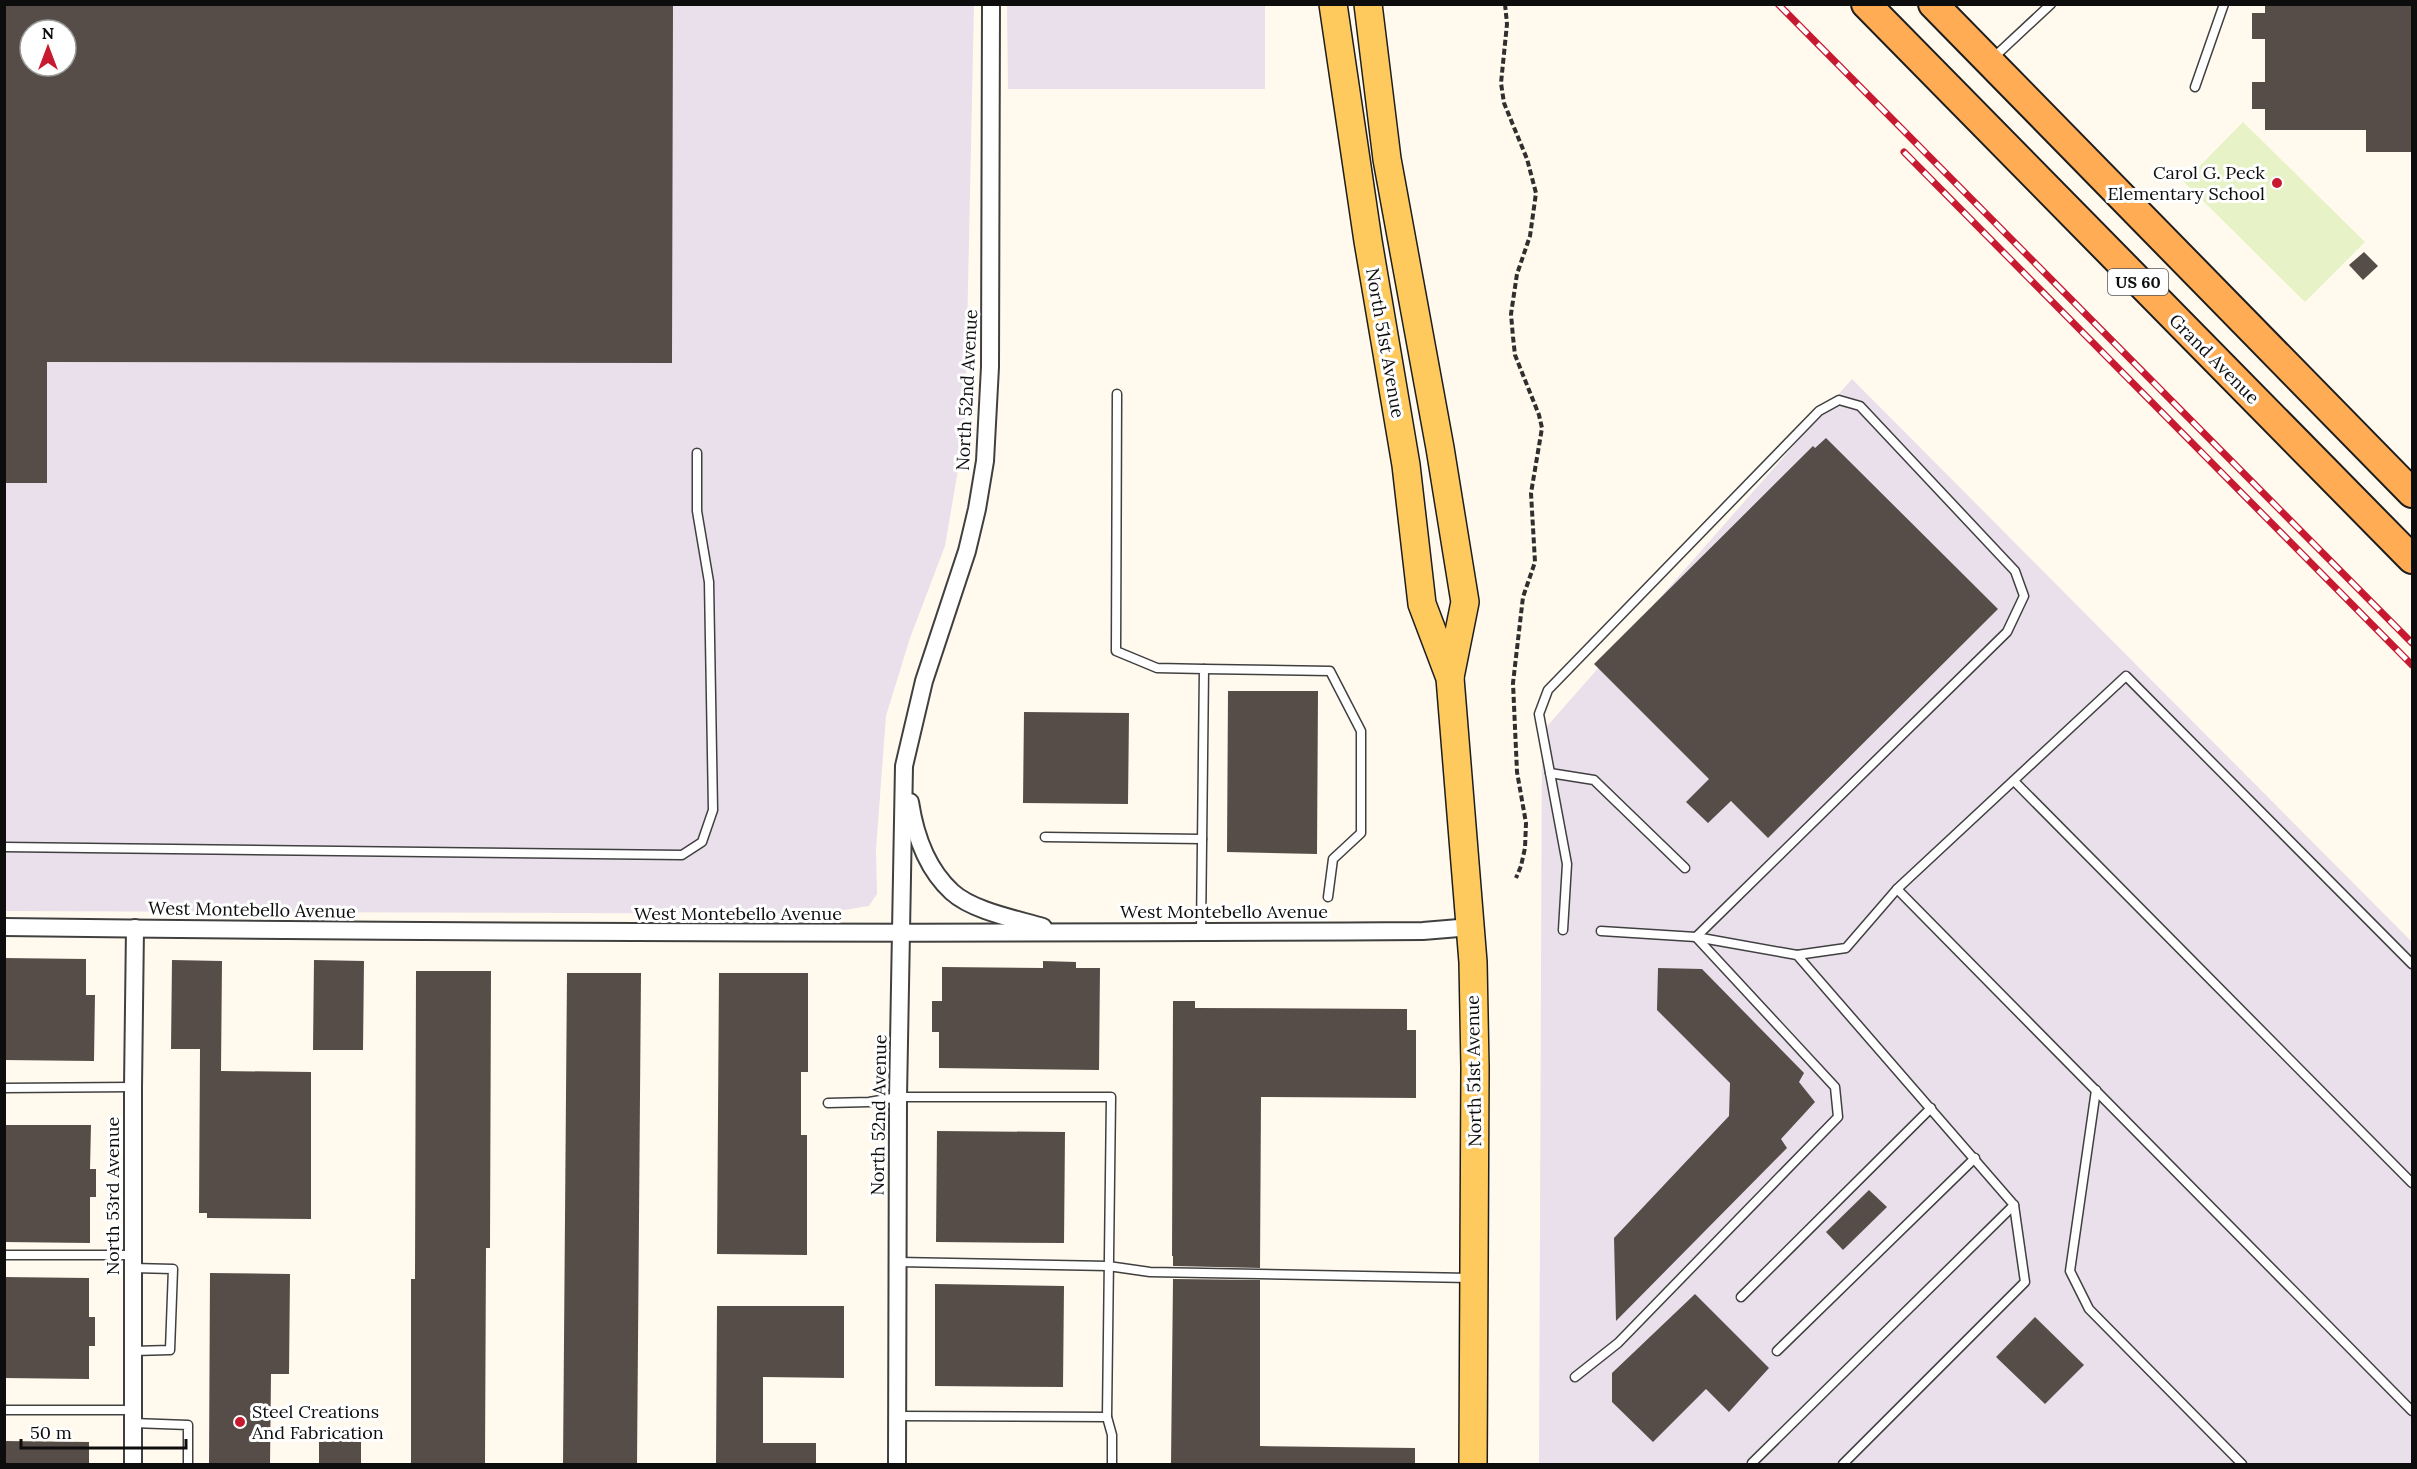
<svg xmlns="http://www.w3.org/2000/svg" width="2417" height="1469" font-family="Lora,serif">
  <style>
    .industrial { fill: #eae0ec; fill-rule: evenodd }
    .pitch { fill: #e7f3c6 }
    .building { fill: #564d48; fill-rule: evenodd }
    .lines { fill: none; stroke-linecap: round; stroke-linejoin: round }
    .service-casing { stroke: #404040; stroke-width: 11 }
    .minor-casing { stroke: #404040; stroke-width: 20 }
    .primary-casing { stroke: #1e1e1e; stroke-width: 30 }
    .trunk-casing { stroke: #1e1e1e; stroke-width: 32 }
    .path { stroke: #2f2f2f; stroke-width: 4; stroke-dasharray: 6 3; stroke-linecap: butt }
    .service { stroke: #fff; stroke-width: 8 }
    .minor { stroke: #fff; stroke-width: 16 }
    .primary { stroke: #ffca5d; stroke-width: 27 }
    .trunk { stroke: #ffac54; stroke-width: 28 }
    .rail-casing { stroke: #c71a31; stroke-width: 7 }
    .rail { stroke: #fff; stroke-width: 4.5; stroke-dasharray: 14; stroke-linecap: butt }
    .poi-dot { fill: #c71a31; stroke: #fff; stroke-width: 2 }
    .labels { text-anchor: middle; stroke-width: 6; stroke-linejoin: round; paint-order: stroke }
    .shield { fill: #fff; stroke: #565656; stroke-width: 1.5 }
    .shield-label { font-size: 16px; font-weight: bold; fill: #0d0d0d }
    .poi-label { font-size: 18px; fill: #0d0d0d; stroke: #fff; text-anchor: end }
    .street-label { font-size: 18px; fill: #0d0d0d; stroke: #fff }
  </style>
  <rect width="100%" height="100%" fill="#fffaed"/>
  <!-- industrial -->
  <g class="industrial">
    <path d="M5,5H974L965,429L945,546L910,638L886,716L876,850L877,894L869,906L820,914L5,911ZM30,30H66V66H30Z"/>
    <polygon points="1007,5 1265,5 1265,89 1008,89"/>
    <polygon points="1852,379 2412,942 2412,1464 1539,1464 1542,732"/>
  </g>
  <!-- pitch -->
  <polygon class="pitch" points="2243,122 2365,242 2305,302 2184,182"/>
  <!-- building -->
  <g class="building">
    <path d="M4,4H673L672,363L47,362V483H4ZM30,30H66V66H30Z"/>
    <polygon points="2265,4 2412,4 2412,152 2366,152 2366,130 2265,130 2265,109 2252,109 2252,82 2265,82 2265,39 2252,39 2252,13 2265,13"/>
    <polygon points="2364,252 2378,266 2363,280 2349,265"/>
    <polygon points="1826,438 1998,609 1768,838 1731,801 1708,823 1686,802 1709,779 1594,664 1813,446 1815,448"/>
    <polygon points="1228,691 1318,691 1317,854 1227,852"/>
    <polygon points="1024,712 1129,713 1128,804 1023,803"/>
    <polygon points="4,958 86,959 86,995 95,995 94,1061 4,1060"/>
    <polygon points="172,960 222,961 221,1071 311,1072 311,1219 207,1218 207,1213 199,1213 200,1049 171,1049"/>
    <polygon points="314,960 364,961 363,1050 313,1050"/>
    <polygon points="1043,961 1076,962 1076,968 1100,968 1099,1070 939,1068 939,1032 932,1032 932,1001 942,1001 942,967 1043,968"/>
    <polygon points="1658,968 1702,969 1804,1073 1799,1082 1815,1102 1781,1139 1787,1148 1616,1321 1614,1238 1729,1116 1730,1083 1657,1010"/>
    <polygon points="416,971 491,971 490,1248 486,1248 485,1464 411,1464 411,1279 415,1279"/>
    <polygon points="567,973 641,973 637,1464 563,1464"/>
    <polygon points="719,973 808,973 808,1072 801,1072 801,1135 807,1135 807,1255 717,1254"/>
    <polygon points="1173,1001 1195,1001 1195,1008 1407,1009 1407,1030 1416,1030 1416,1098 1261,1097 1260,1268 1173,1266 1173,1256 1172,1256"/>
    <polygon points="4,1125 91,1125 90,1169 96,1169 96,1197 90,1197 90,1243 4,1242"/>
    <polygon points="937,1131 1065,1132 1064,1243 936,1242"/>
    <polygon points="1869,1190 1887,1207 1843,1250 1826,1232"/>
    <polygon points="210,1273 290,1274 289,1374 271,1374 270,1464 209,1464"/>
    <polygon points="4,1277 89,1278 89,1317 95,1317 95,1346 89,1346 89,1379 4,1378"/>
    <polygon points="1173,1279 1260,1280 1260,1446 1415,1448 1415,1464 1171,1464"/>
    <polygon points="935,1284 1064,1286 1063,1387 935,1386"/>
    <polygon points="1695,1294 1769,1368 1729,1412 1706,1389 1653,1442 1612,1402 1612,1373"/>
    <polygon points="717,1306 844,1306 844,1378 763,1377 763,1443 816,1443 816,1464 716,1464"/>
    <polygon points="2035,1317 2084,1365 2045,1404 1996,1357"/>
    <rect x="319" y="1440" width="42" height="24"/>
    <polygon points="4,1441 89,1442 89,1464 4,1464"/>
  </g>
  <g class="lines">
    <!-- service casing -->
    <g class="service-casing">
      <g id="service">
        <polyline points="1992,59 2051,4"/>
        <polyline points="2195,87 2224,4"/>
        <polyline points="1117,394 1116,651 1157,668 1204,669 1201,932"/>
        <polyline points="1204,669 1330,671 1361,731 1361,833 1333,859 1328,897"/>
        <polyline points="1550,773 1594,780 1685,868"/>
        <polyline points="2014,781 2412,1183"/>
        <polyline points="1045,837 1202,839"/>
        <polyline points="4,847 682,855 702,842 713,810 709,582 697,511 697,453"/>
        <polyline points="1563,930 1567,864 1539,714 1548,690 1819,411 1839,400 1860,406 2015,571 2024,596 2007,632 1696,937"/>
        <polyline points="1601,931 1696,937 1797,955 2014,1205 1752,1463"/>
        <polyline points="1797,955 1846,948 1897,889"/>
        <polyline points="2412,964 2126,676 1897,889 2412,1411"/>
        <polyline points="4,1088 133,1087"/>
        <polyline points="2096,1090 2070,1271 2089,1309 2242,1464"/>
        <polyline points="828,1103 869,1102 898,1097 1111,1097 1107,1417 1112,1435 1112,1464"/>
        <polyline points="4,1255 133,1255"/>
        <polyline points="898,1262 1108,1266 1150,1272 1470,1278"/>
        <polyline points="133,1268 173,1269 170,1350 133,1351"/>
        <polyline points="1741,1297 1931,1108"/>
        <polyline points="1777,1351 1975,1158"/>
        <polyline points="1575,1377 1618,1343 1838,1117 1835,1087 1696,937"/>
        <polyline points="4,1410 133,1410"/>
        <polyline points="897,1416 1107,1417"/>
        <polyline points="133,1423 188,1425 188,1464"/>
        <polyline points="1843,1464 2025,1282 2014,1205"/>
      </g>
    </g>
    <!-- minor casing -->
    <g class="minor-casing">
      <g id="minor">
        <path d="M910,802C915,835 927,869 952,892C973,911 1016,919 1043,927"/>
        <path d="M4,927C477,933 950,934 1423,931L1471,927"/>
        <polyline points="133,1464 133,1087 135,928"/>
        <polyline points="897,1464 898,1097 904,766 924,681 967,551 977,509 985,461 990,367 991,4"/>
      </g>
    </g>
    <!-- primary casing -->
    <g class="primary-casing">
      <g id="primary">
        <polyline points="1333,4 1368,241 1406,465 1422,604 1450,678 1473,962 1475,1067 1473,1464"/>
        <polyline points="1368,4 1387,159 1440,448 1465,602 1450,677"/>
      </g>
    </g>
    <!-- trunk casing -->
    <g class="trunk-casing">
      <g id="trunk">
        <polyline points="1866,4 2412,559"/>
        <polyline points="1933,4 2412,493"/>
      </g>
    </g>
    <!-- path -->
    <polyline class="path" points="1505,4 1507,24 1501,83 1504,103 1527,159 1536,193 1530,236 1517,274 1511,314 1513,337 1515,355 1539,415 1542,428 1531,493 1535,562 1523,597 1513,683 1517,772 1526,823 1525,848 1521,866 1516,878"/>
    <!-- service -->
    <use href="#service" class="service"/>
    <!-- minor -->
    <use href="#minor" class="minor"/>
    <!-- primary -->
    <use href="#primary" class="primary"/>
    <!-- trunk -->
    <use href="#trunk" class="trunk"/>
    <!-- rail casing -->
    <g class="rail-casing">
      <g id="rail">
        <polyline points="1778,4 2412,643"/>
        <polyline points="1904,152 2412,665"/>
      </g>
    </g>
    <!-- rail -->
    <use href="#rail" class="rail"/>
  </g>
  <!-- markers -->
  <g class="poi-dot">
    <circle cx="2277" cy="183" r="6"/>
    <circle cx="240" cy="1422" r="6"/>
  </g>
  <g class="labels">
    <!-- shield labels -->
    <rect class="shield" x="2108" y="269" width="60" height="26" rx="4.5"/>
    <g class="shield-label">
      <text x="2138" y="288">US 60</text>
    </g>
    <!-- poi labels -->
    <g class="poi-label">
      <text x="2265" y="179">Carol G. Peck<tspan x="2265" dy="21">Elementary School</tspan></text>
      <text x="252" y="1418" text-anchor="start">Steel Creations<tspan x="252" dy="21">And Fabrication</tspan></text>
    </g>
    <!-- street labels -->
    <g class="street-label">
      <text transform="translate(1385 343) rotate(80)" y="6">North 51st Avenue</text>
      <text transform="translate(2214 359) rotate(45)" y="6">Grand Avenue</text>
      <text transform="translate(967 390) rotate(-87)" y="6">North 52nd Avenue</text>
      <text transform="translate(252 910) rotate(1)" y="6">West Montebello Avenue</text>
      <text x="1224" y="918">West Montebello Avenue</text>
      <text x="738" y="920">West Montebello Avenue</text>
      <text transform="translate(1474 1071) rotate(-91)" y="6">North 51st Avenue</text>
      <text transform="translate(879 1115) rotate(-89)" y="6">North 52nd Avenue</text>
      <text transform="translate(113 1196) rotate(-90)" y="6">North 53rd Avenue</text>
    </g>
  </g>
  <!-- border -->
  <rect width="2417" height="1469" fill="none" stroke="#0d0d0d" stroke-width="12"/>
  <!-- north arrow -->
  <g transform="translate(48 48)"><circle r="28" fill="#ffffff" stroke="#9e9e9e" stroke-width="1.5"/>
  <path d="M0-4.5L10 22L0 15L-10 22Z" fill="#c71a31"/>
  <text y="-9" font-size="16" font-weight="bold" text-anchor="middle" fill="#0d0d0d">N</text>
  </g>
  <!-- scale -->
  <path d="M21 1439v9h165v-9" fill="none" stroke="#0d0d0d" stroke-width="3"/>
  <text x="30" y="1439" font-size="18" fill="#0d0d0d" stroke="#ffffff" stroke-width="4.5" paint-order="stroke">50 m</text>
</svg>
